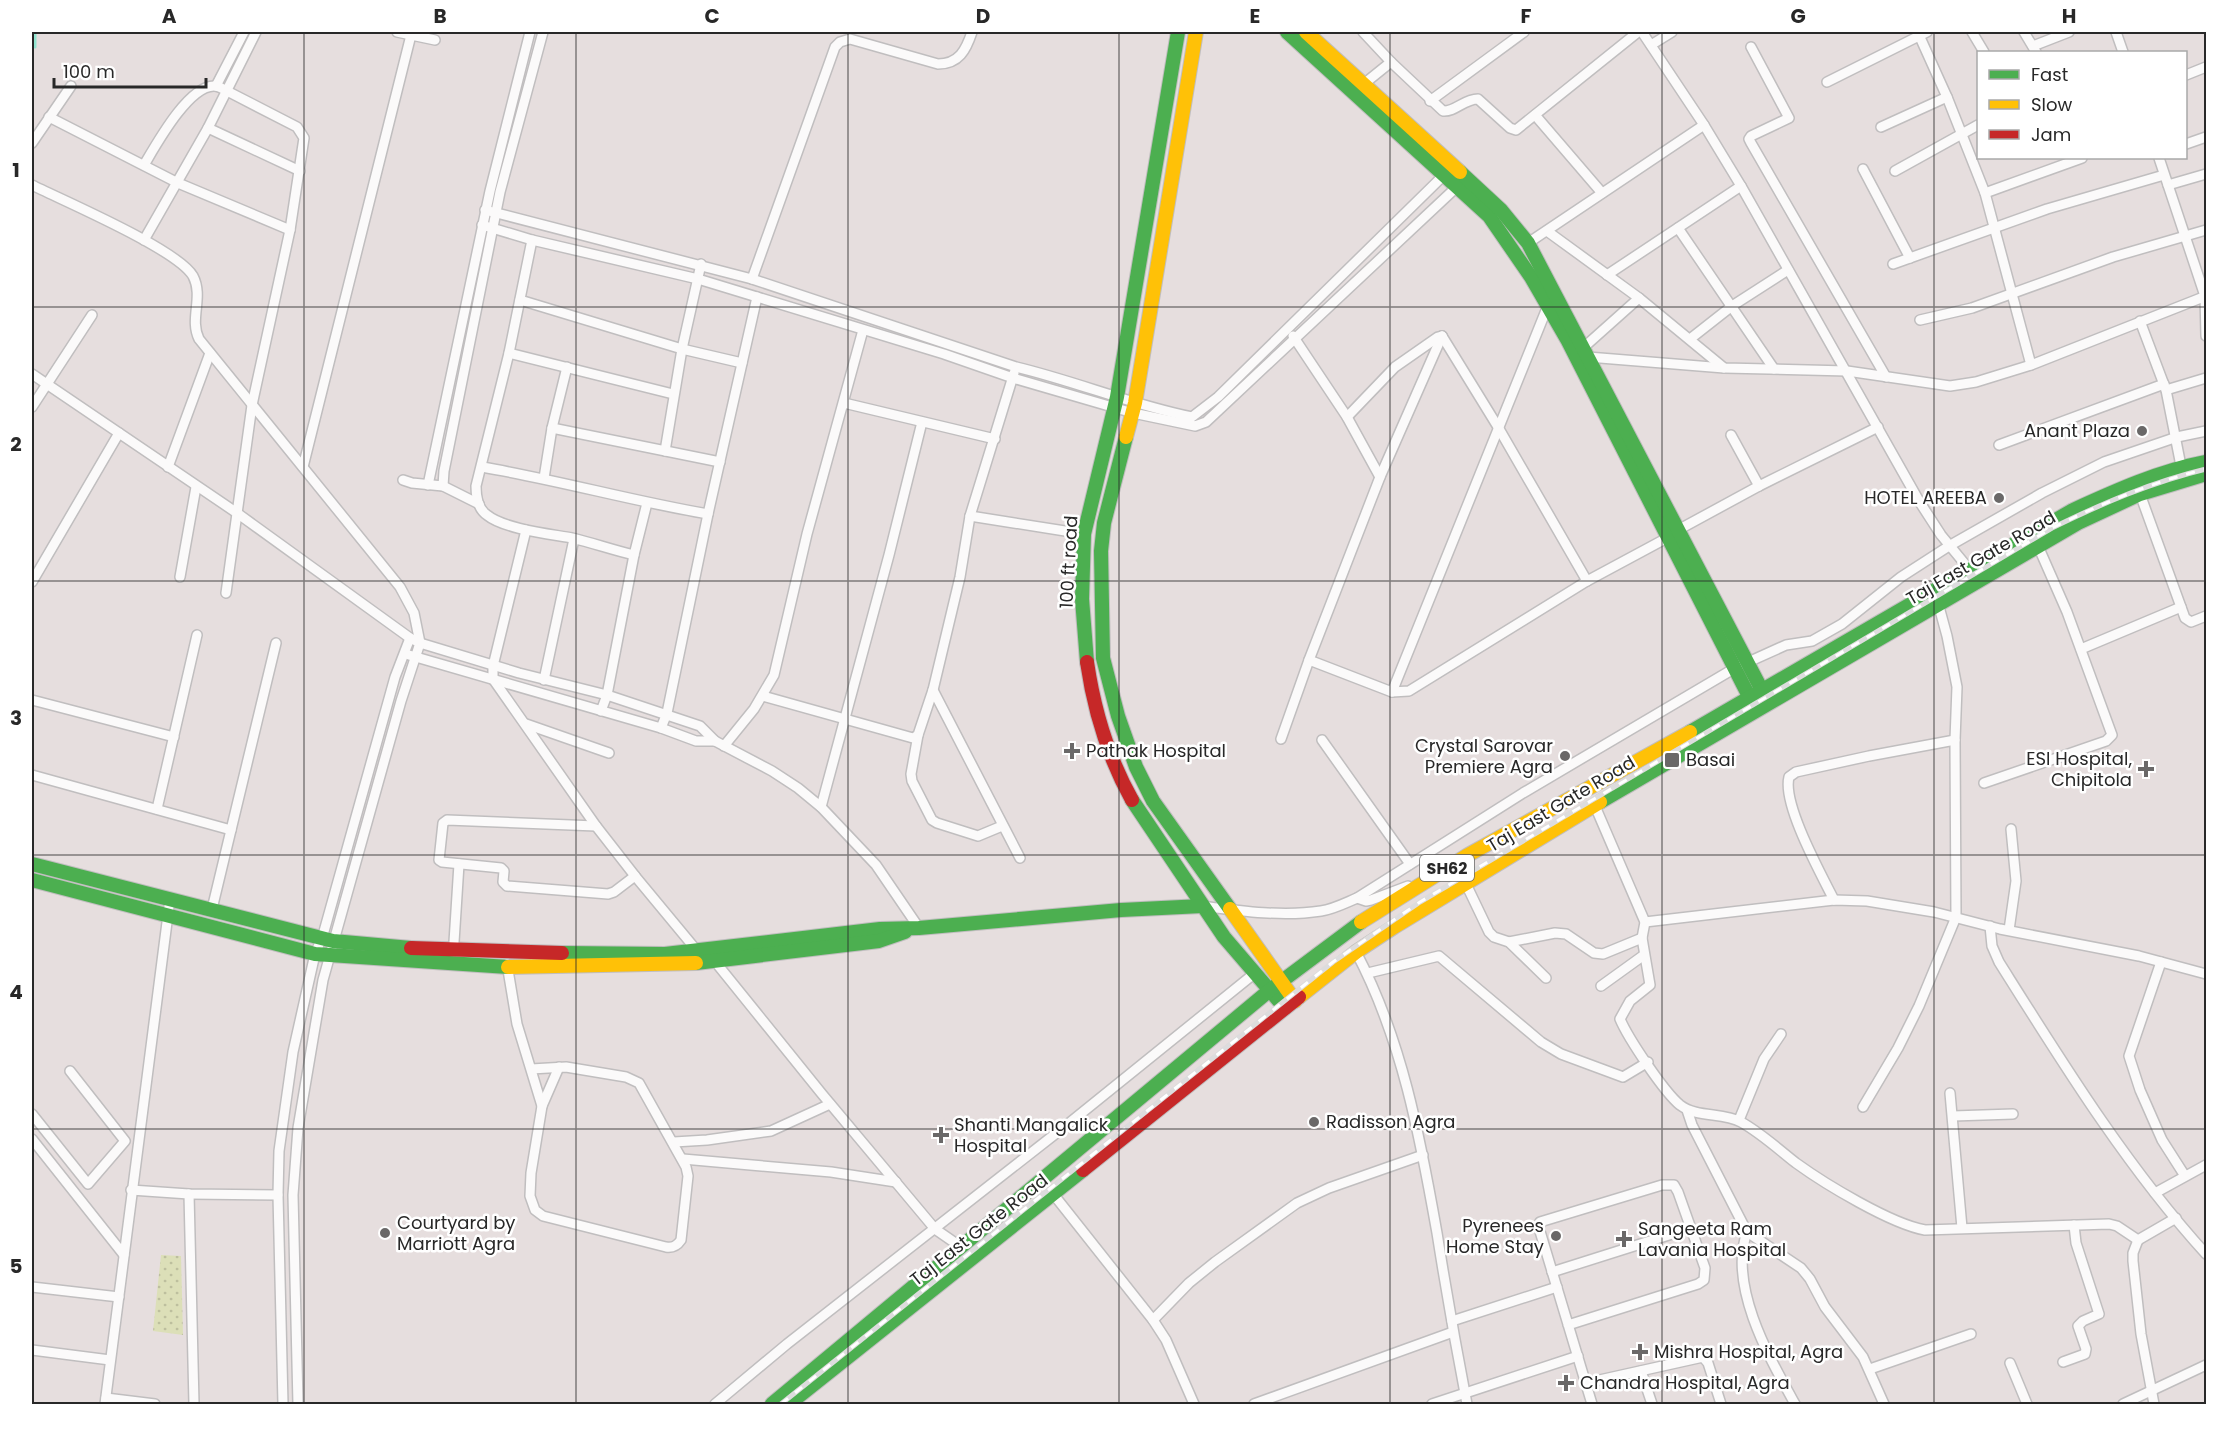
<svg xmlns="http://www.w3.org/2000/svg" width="2238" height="1436" font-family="Poppins,sans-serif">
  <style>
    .grass { fill: url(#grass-dots) }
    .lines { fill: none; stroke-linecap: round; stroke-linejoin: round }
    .stream { stroke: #93e6d1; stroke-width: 3 }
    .street-casing { stroke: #c0bebf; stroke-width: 12 }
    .fast-casing { stroke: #c0bebf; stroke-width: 16 }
    .slow-casing { stroke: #c0bebf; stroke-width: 16 }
    .jam-casing { stroke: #c0bebf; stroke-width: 16 }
    .street { stroke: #fbfafa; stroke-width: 9 }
    .fast { stroke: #4caf50; stroke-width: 14 }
    .slow { stroke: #ffc107; stroke-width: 14 }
    .jam { stroke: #c62828; stroke-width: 14 }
    .rail-casing { stroke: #dddcdd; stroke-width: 5 }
    .rail { stroke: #fff; stroke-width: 3; stroke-dasharray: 9; stroke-linecap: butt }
    .grid { fill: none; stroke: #282828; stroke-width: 1.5; stroke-opacity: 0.55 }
    .poi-dot { fill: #6a6868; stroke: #fff; stroke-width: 2 }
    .labels { text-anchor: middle; stroke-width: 5; stroke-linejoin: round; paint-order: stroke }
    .shield { fill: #fff; stroke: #686868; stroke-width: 1.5 }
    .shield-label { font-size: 16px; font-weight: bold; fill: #282828 }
    .poi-label { font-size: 18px; fill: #282828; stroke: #fff; text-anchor: start }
    .street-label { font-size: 18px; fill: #282828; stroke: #fff }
    .neatline { fill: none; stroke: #282828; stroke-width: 2 }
    .grid-label { font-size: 20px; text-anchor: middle; font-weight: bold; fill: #282828 }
  </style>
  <defs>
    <pattern id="grass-dots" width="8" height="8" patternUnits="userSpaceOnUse" patternTransform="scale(1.5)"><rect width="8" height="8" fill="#dcdfb8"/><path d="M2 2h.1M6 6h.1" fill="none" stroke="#bdbf9e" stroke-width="1.8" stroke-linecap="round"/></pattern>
  </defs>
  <rect width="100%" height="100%" fill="#e6dede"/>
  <!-- grass -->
  <polygon class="grass" points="161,1255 181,1256 183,1335 153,1331"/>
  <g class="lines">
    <!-- stream -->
    <polyline class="stream" points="35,32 35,47"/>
    <!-- street casing -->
    <g class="street-casing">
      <g id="street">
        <polyline points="397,32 435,40"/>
        <path d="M1363,32L1391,62L1443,111C1455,112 1464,99 1478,99L1510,128L1516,130L1638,32"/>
        <polyline points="1642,32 1704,125 1741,186 1919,501 1941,535 1969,569"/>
        <polyline points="1972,32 1984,52"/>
        <polyline points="2024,32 2036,52"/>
        <polyline points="2116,32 2123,52"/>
        <polyline points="1919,35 1947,97 1985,193 2031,365"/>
        <polyline points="1651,45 1672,32"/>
        <polyline points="2033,46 2069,32"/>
        <polyline points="1751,47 1789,118 1751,136 1749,139 1751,143 1886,377"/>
        <polyline points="2186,75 2206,67"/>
        <polyline points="1827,82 1927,32"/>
        <polyline points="1365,83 1391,62"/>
        <polyline points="216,86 244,32"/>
        <polyline points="1430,101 1524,32"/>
        <polyline points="1535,115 1602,193"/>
        <polyline points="49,117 178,183 290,230"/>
        <polyline points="1881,127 1947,97"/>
        <polyline points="208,128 300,171"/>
        <polyline points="32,143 71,86"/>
        <polyline points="2186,144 2206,137"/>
        <polyline points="2159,158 2205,296 2206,336"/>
        <path d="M144,165C156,145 188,86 214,86C219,86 223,89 227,91L297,127L304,138L290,230L252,405L226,593"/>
        <polyline points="1863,169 1910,258"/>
        <polyline points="1895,171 1978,125"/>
        <path d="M32,185C64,201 177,249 193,276C204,297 189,319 199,339L400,587L414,613L420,643L401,701L323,980L298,1128L293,1195L298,1404"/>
        <polyline points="2168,185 2206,174"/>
        <polyline points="1985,193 2082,158"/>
        <path d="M485,210L752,279L1016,367C1075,381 1132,405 1192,417L1218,397L1446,173"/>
        <polyline points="482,225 532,240 698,279 944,354 1013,378 1133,413 1195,426 1206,422 1461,183"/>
        <polyline points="1678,228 1774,369"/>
        <polyline points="1547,231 1639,298 1724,368"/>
        <polyline points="144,240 208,128 256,32"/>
        <path d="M532,240L509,353L476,486C476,496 478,509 487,515C504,529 550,534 572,538C593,543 613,550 634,555"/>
        <polyline points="1528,243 1704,125"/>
        <polyline points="1893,264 2047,209 2164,175"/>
        <polyline points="1607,275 1741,186"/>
        <path d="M752,279L835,47L840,42L850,39L938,64C959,64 966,50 972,32"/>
        <polyline points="520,300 682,349 742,363"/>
        <polyline points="1920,320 1972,308 2113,257 2206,230"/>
        <polyline points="2140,321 2166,390 2182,471"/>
        <polyline points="1293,336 1347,417 1380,477"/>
        <polyline points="1442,336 1498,427 1587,581"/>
        <polyline points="1690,339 1732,306 1788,270"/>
        <polyline points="1583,348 1639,298"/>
        <polyline points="509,353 673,394"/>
        <polyline points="1588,357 1724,368 1847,371 1950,386 1976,382 2031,365 2206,296"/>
        <polyline points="32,374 237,513 410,638 420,643 519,673 607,695 700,726 715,741 772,771 798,788 821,807 876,865 919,928"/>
        <polyline points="2166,390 2206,378"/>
        <polyline points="844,403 995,439"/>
        <polyline points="32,407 92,315"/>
        <polyline points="1347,417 1395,367 1438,337 1442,336"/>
        <polyline points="552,428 720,462"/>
        <polyline points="1731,435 1759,486"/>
        <polyline points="1999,445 2164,384"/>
        <polyline points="665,451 682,349 701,264"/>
        <polyline points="168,467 210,353"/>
        <polyline points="303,467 411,35"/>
        <path d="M482,467C558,480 632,501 708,514"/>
        <polyline points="544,478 552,428 567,367"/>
        <polyline points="403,480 412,483 443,486 479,504"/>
        <polyline points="428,485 490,191 530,32"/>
        <polyline points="443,486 444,471 500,192 543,32"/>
        <polyline points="2140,494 2185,618 2191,622 2206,616"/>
        <polyline points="970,516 1084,534"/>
        <polyline points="526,530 493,666 493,679 596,826 635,876 698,952"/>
        <polyline points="1678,530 1759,486 1878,427"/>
        <polyline points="180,577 196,487"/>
        <polyline points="32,582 119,433"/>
        <polyline points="2081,649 2181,607"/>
        <polyline points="409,655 661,728 696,741 715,741"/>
        <polyline points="1309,660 1392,692 1409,691 1587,581 1667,538"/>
        <polyline points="544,680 574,539"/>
        <polyline points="933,690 1020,858"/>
        <polyline points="1392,692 1549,303"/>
        <polyline points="763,696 913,738 918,735 933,690 960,577 970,516 1014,373"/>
        <polyline points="32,700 174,737"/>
        <polyline points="601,711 607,695 634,555 647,503"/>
        <polyline points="526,724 609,753"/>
        <polyline points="661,728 667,713 708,514 757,297"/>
        <polyline points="918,735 911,774 912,781 932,820 937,823 978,836 1002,826"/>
        <polyline points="1281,739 1309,660 1380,477 1442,336"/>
        <polyline points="1322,740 1410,864"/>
        <polyline points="724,746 754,709 774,675 807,534 863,330"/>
        <polyline points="32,775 231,830"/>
        <polyline points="1984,783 2106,741 2112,735 2067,612 2038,546"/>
        <path d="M1595,806L1645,922L1642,938L1650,985L1630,1001L1620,1019C1628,1038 1664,1092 1680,1105C1697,1118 1723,1112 1741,1122C1761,1133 1778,1149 1796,1163C1825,1184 1891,1224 1925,1230L2109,1224L2117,1226L2138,1240L2176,1218"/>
        <polyline points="821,807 889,555 922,422"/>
        <polyline points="157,809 197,635"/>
        <polyline points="596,826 447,820 443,823 439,860 442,862 501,868 504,871 503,882 507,886 608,894 614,892 635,876"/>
        <polyline points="1466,884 1489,932 1494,937 1509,942 1546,978"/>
        <polyline points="1357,898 1366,901 1371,900 1408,886"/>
        <path d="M1834,900C1821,874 1782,804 1789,777L1796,772L1869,756L1955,740"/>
        <path d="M1202,906C1240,911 1283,917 1321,911C1334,909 1345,903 1357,898L1523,793L1735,668L1786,645L1812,641L1842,624L1901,577L1949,546L2042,493L2104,462L2177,437L2206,431"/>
        <polyline points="212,909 276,643"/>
        <polyline points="1645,922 1834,900 1867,901 1934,912 2000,929 2139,956 2206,974"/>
        <path d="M1990,926L1992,946L1999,962C2062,1062 2126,1166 2206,1254"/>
        <polyline points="2009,930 2016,881 2011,829"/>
        <polyline points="454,942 459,864"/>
        <polyline points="1509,942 1555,933 1566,934 1594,953 1603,954 1642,938"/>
        <path d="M1356,952C1402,1039 1420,1137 1437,1233C1446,1290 1456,1347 1467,1404"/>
        <polyline points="713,959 822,1094 935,1229 961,1247"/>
        <polyline points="2161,962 2129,1056 2140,1090 2162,1140 2185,1176"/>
        <path d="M507,964L517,1024L542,1106L531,1173L530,1196L535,1210L543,1216L666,1247C673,1248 677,1246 681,1240L688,1176L686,1167L639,1083L626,1077L566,1067L531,1069"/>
        <polyline points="1368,973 1439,956 1541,1042 1561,1054 1623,1077 1648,1062"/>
        <polyline points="1601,986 1644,955"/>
        <polyline points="1950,1093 1962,1228"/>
        <polyline points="542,1106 559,1067"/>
        <polyline points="1863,1107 1898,1048 1919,1006 1956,917 1955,740 1957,687 1947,636 1938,603"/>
        <polyline points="1687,1110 1692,1125 1747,1232 1801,1268 1810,1279 1825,1307 1863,1357 1884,1404"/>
        <polyline points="32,1114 88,1184 125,1141 70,1071"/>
        <polyline points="1953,1116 2013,1114"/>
        <polyline points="1739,1120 1764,1059 1781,1034"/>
        <polyline points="32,1139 124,1255"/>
        <polyline points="674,1142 707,1140 771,1131 830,1104"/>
        <polyline points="683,1159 831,1172 896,1182"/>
        <polyline points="131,1190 189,1194 278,1195"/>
        <polyline points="2155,1193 2206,1165"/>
        <polyline points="189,1194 194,1404"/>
        <polyline points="1054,1195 1153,1320 1166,1340 1194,1404"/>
        <path d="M1747,1232C1728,1286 1769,1357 1795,1404"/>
        <polyline points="2138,1240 2133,1253 2133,1261 2141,1334 2154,1404"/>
        <polyline points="1552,1272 1691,1228"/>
        <polyline points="32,1287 119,1297"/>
        <polyline points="1153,1320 1189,1283 1215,1262 1297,1203 1329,1188 1423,1155"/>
        <polyline points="1452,1321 1557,1287"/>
        <path d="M1568,1325L1698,1284L1704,1280L1705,1268L1678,1192L1674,1185H1662L1540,1222L1539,1228C1557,1287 1575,1346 1592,1404"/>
        <polyline points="32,1350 110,1360"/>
        <polyline points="2063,1362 2085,1354 2086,1349 2078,1326 2083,1321 2099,1314 2076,1243 2074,1225"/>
        <polyline points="2010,1363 2027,1404"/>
        <polyline points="1870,1369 1971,1334"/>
        <polyline points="1641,1371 1652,1404"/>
        <polyline points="1586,1383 1703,1357 1708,1363 1721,1404"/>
        <polyline points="106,1398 155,1404"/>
        <polyline points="105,1404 170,899"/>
        <polyline points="283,1404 278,1195 279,1151 293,1052 315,954 323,935 395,677 410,638"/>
        <polyline points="715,1404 787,1344 1068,1124 1255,973"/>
        <polyline points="1254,1404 1453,1332"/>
        <polyline points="1432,1404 1578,1356"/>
        <polyline points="2123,1404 2206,1365"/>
      </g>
    </g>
    <!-- fast casing -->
    <g class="fast-casing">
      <g id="fast">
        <polyline points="1287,32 1489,216 1531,277 1568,341 1755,708"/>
        <polyline points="1460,172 1501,210 1528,243 1767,700"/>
        <polyline points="1126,437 1104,523 1101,551 1103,658 1118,716 1136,767 1153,801 1230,909"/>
        <polyline points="1087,662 1082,599 1084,534 1117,397 1178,32"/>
        <path d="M1690,732L2073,510C2117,490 2159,471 2206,462"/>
        <polyline points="1132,800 1224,937 1285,1008"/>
        <polyline points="1600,802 2078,523 2140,494 2206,474"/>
        <polyline points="32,864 333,941 411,948"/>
        <polyline points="32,880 315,954 508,967"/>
        <polyline points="562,953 665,954 880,929 919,928 1121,910 1202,906"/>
        <polyline points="696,963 879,941 905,932"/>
        <polyline points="772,1404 1270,990 1361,922"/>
        <polyline points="789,1404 1083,1170"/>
      </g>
    </g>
    <!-- slow casing -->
    <g class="slow-casing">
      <g id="slow">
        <polyline points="1306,32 1460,172"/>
        <polyline points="1126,437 1135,403 1196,32"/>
        <polyline points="1230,909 1295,1001"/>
        <polyline points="1361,922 1468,855 1690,732"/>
        <polyline points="508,967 696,963"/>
        <polyline points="1299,997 1356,952 1394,927 1600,802"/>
      </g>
    </g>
    <!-- jam casing -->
    <g class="jam-casing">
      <g id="jam">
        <path d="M1087,662C1094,710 1108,757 1132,800"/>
        <polyline points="411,948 562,953"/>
        <polyline points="1083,1170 1299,997"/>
      </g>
    </g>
    <!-- street -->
    <use href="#street" class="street"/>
    <!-- fast -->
    <use href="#fast" class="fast"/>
    <!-- slow -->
    <use href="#slow" class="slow"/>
    <!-- jam -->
    <use href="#jam" class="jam"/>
    <!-- rail casing -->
    <g class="rail-casing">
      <path id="rail" d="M781,1404L1333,962L1420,902L2052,528C2103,503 2152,482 2206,469"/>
    </g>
    <!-- rail -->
    <use href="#rail" class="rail"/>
  </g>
  <!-- grid -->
  <path class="grid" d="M304,32V1404M576,32V1404M848,32V1404M1119,32V1404M1390,32V1404M1662,32V1404M1934,32V1404M32,307H2206M32,581H2206M32,855H2206M32,1129H2206"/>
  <!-- markers -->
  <g class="poi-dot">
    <circle cx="2142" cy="431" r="6"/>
    <circle cx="1999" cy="498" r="6"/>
    <path d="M1069 742h6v6h6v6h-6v6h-6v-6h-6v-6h6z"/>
    <circle cx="1565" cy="756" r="6"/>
    <rect x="1664" y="752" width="16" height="16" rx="3"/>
    <path d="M2143 760h6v6h6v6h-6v6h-6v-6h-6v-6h6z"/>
    <circle cx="1314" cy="1122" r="6"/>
    <path d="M938 1126h6v6h6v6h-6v6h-6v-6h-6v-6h6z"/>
    <circle cx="385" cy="1233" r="6"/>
    <circle cx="1556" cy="1236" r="6"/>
    <path d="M1621 1230h6v6h6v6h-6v6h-6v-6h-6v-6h6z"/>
    <path d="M1637 1343h6v6h6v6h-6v6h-6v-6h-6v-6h6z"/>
    <path d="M1563 1374h6v6h6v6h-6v6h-6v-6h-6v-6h6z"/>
  </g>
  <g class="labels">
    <!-- shield labels -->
    <rect class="shield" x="1420" y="855" width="54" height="26" rx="4.5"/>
    <g class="shield-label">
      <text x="1447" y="874">SH62</text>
    </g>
    <!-- poi labels -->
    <g class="poi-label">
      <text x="2130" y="437" text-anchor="end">Anant Plaza</text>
      <text x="1987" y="504" text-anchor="end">HOTEL AREEBA</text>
      <text x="1553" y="752" text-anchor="end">Crystal Sarovar<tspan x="1553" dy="21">Premiere Agra</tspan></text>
      <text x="1086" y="757">Pathak Hospital</text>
      <text x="2132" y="765" text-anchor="end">ESI Hospital,<tspan x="2132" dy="21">Chipitola</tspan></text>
      <text x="1686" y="766">Basai</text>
      <text x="1326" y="1128">Radisson Agra</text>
      <text x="954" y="1131">Shanti Mangalick<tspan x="954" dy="21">Hospital</tspan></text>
      <text x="397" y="1229">Courtyard by<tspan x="397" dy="21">Marriott Agra</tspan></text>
      <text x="1544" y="1232" text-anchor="end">Pyrenees<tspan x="1544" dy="21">Home Stay</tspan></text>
      <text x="1638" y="1235">Sangeeta Ram<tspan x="1638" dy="21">Lavania Hospital</tspan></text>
      <text x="1654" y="1358">Mishra Hospital, Agra</text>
      <text x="1580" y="1389">Chandra Hospital, Agra</text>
    </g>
    <!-- street labels -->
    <g class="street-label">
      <text transform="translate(1981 558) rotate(-30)" y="6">Taj East Gate Road</text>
      <text transform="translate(1069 562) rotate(-87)" y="6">100 ft road</text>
      <text transform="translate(1561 804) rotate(-31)" y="6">Taj East Gate Road</text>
      <text transform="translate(979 1230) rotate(-38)" y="6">Taj East Gate Road</text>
    </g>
  </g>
  <!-- border -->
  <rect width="2238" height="1436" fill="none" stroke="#ffffff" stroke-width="66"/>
  <!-- legend -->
  <rect x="1977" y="51" width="210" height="108" fill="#ffffff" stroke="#a9a9a9" stroke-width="1.5"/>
  <rect x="1989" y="70" width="30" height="9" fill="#4caf50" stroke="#a9a9a9" stroke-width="1.5"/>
  <text x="2031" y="81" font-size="18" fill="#282828">Fast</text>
  <rect x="1989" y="100" width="30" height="9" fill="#ffc107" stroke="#a9a9a9" stroke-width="1.5"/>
  <text x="2031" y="111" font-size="18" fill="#282828">Slow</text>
  <rect x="1989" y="130" width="30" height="9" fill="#c62828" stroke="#a9a9a9" stroke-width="1.5"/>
  <text x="2031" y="141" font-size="18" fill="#282828">Jam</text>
  <!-- scale -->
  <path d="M54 78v9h152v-9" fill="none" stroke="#282828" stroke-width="3"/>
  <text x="63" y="78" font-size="18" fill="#282828" stroke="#ffffff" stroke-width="4.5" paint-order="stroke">100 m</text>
  <rect x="33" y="33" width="2172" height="1370" class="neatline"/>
  <g class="grid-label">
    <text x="169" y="23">A</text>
    <text x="440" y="23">B</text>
    <text x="712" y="23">C</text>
    <text x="983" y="23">D</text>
    <text x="1255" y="23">E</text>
    <text x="1526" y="23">F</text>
    <text x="1798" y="23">G</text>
    <text x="2069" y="23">H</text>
    <text x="16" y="177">1</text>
    <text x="16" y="451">2</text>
    <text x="16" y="725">3</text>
    <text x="16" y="999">4</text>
    <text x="16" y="1273">5</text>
  </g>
</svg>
